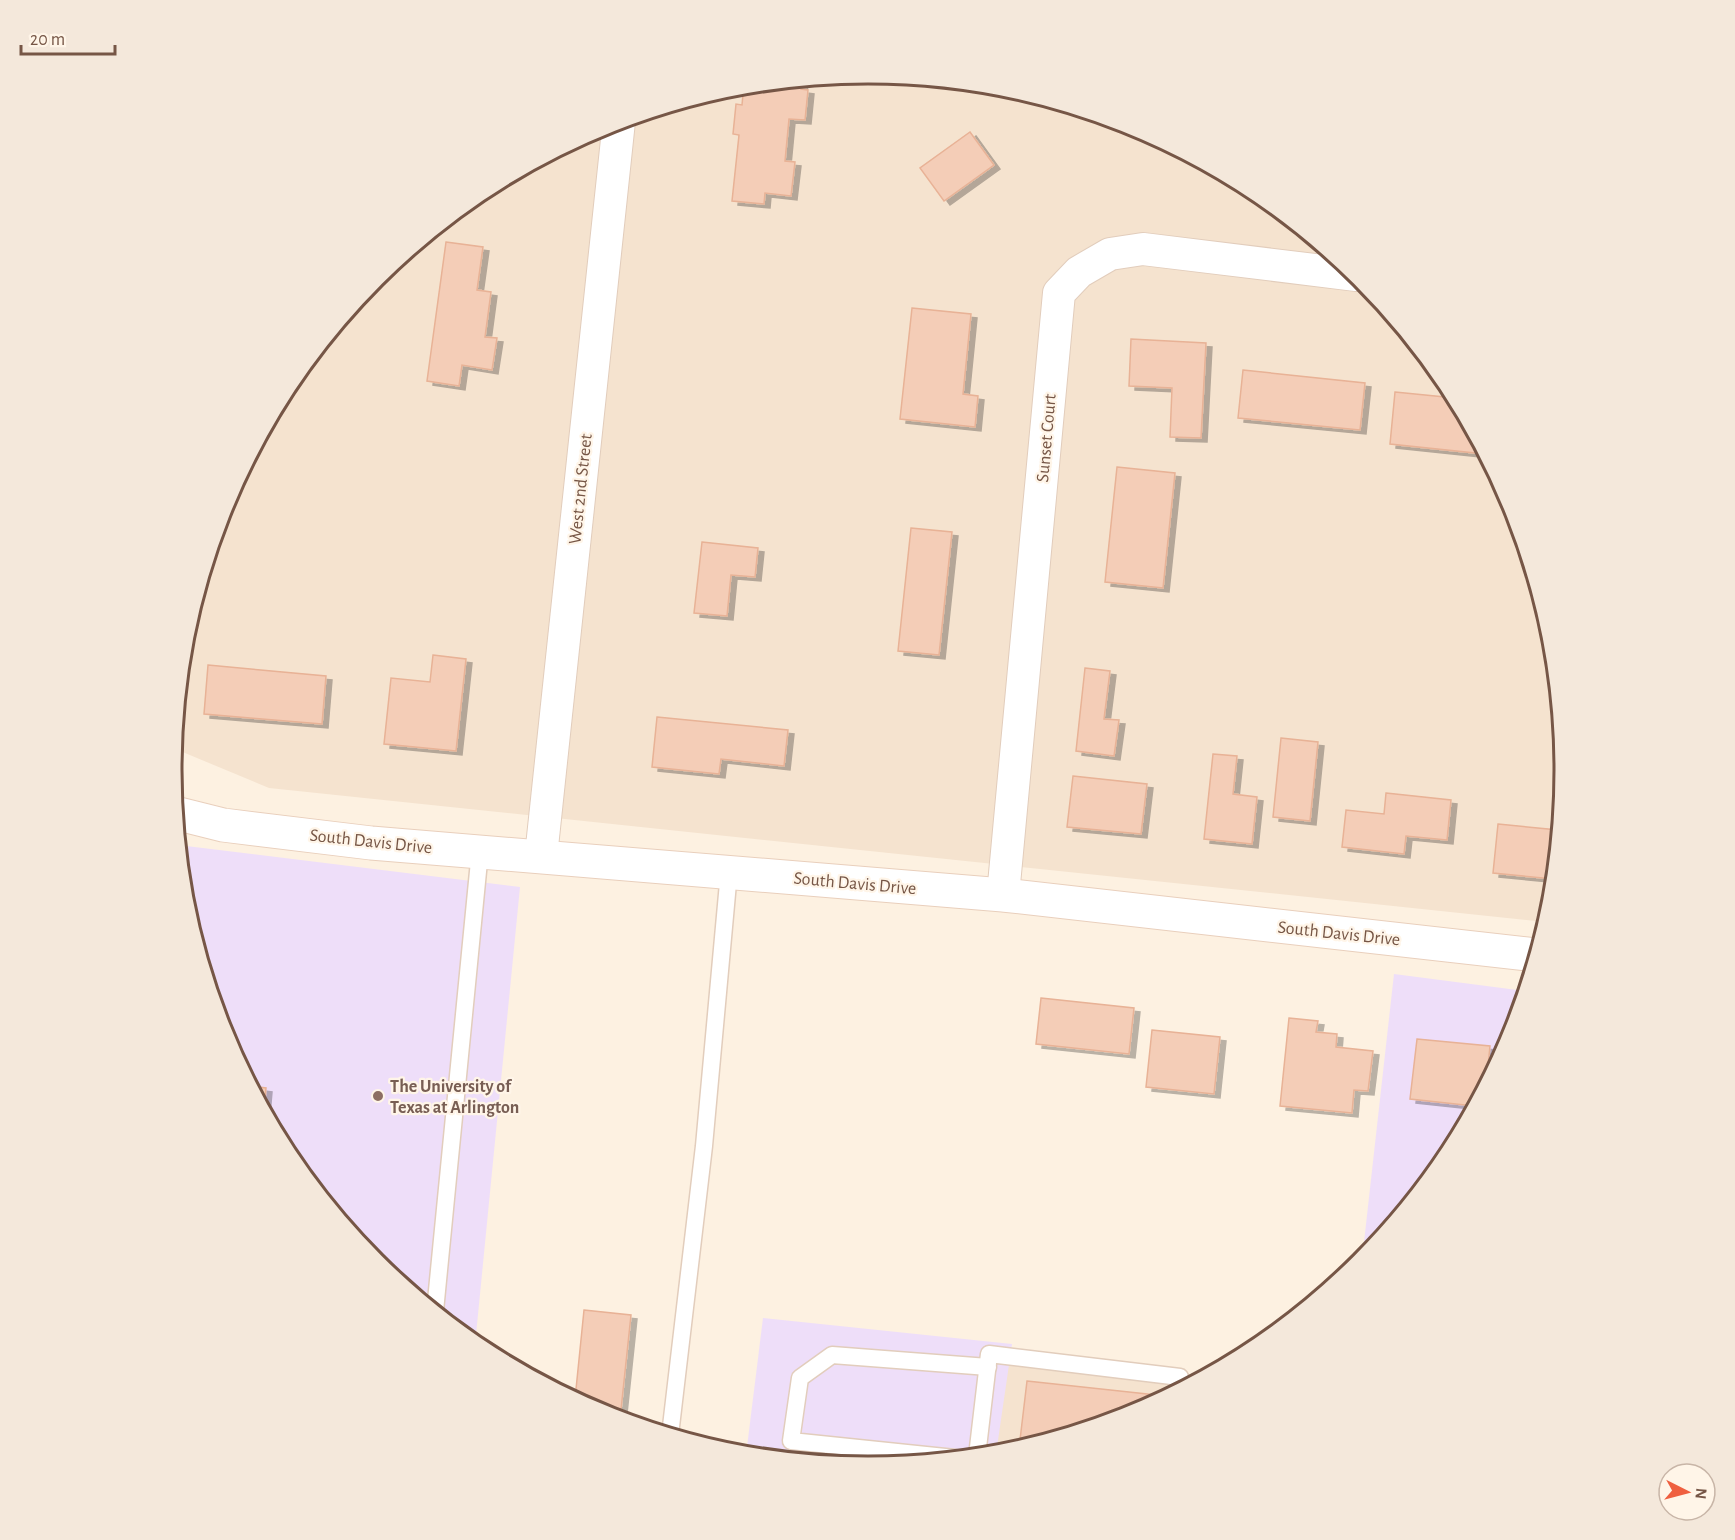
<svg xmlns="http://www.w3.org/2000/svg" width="1735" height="1540" font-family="'Alegreya Sans',sans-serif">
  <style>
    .residential { fill: #f5e3cf }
    .education { fill: #eedef9 }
    .building { fill: #f4cdb7; stroke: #e8b296; stroke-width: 1.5; filter: url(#shadow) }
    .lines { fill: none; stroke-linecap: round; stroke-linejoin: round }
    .lane-casing { stroke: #e2cdbc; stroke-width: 19 }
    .street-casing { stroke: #e2cdbc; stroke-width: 34 }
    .secondary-casing { stroke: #e9cfbc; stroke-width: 35 }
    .lane { stroke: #fff; stroke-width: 16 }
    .street { stroke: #fff; stroke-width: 32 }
    .secondary { stroke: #fff; stroke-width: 33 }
    .education-dot { fill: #8d6e63; stroke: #fff5e8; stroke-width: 2 }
    .labels { text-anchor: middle; stroke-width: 4.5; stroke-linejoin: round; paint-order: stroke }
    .street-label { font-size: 18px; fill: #765646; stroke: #fff5e8 }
    .education-label { font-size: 18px; font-weight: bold; fill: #785e54; stroke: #fff5e8; text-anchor: start }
    .rim { fill: none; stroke: #765646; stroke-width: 3 }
  </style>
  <defs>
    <filter id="shadow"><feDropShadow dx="6" dy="4" stdDeviation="0" flood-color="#0004"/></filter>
  </defs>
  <rect width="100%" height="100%" fill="#fdf1e1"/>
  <!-- residential -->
  <g class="residential">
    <polygon points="868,74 1004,87 1134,127 1255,191 1360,278 1447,383 1511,504 1551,634 1564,770 1551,906 1546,922 269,788 173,748 184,634 224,503 289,383 375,277 481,191 601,126 732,87"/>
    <polygon points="1004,1355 1202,1377 1134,1414 1003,1453 993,1454"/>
  </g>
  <!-- education -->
  <g class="education">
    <polygon points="178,845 520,887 475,1345 375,1262 288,1157 224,1036 184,906"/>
    <polygon points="1394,974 1525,991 1511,1037 1446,1157 1362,1260"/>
    <polygon points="763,1318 1012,1344 996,1454 867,1466 746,1455"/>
  </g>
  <!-- building -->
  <g class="building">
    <polygon points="802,80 801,89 808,90 805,120 789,119 785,161 795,162 791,196 765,193 764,204 732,201 739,135 733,134 736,104 742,105 743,94 749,95 750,85"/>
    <polygon points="970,132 994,165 944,201 920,168"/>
    <polygon points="446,242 483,247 477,290 491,292 485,337 497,338 492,370 462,365 459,386 427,381"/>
    <polygon points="912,308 971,314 963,394 978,396 975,427 900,419"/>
    <polygon points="1131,339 1206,343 1201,438 1170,437 1172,388 1129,386"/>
    <polygon points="1243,370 1365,383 1360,430 1238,418"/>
    <polygon points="1395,392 1455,398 1485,454 1390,444"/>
    <polygon points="1117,467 1175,473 1163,588 1105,582"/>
    <polygon points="911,528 952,532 939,655 898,651"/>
    <polygon points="702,542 758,548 755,577 731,575 727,616 694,613"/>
    <polygon points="433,655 466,659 456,751 384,744 391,678 430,682"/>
    <polygon points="208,665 326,676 322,724 204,714"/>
    <polygon points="1085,668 1110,671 1104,719 1119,720 1114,756 1076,751"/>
    <polygon points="657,717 788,730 784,766 721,759 719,774 652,767"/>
    <polygon points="1281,738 1318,742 1310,821 1273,817"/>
    <polygon points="1213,754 1237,756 1233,794 1257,797 1252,844 1204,839"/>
    <polygon points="1073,776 1147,784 1141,834 1067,827"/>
    <polygon points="1386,793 1451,800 1447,840 1406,836 1404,854 1342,847 1346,810 1384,814"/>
    <polygon points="1498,824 1558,830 1553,879 1493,873"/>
    <polygon points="1041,998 1134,1008 1129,1054 1036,1044"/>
    <polygon points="1289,1018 1318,1021 1316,1032 1337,1034 1336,1047 1373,1051 1368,1091 1354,1090 1352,1113 1280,1106"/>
    <polygon points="1152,1030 1220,1037 1214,1094 1146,1087"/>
    <polygon points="1417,1039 1490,1046 1487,1076 1490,1076 1474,1106 1410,1099"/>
    <polygon points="251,1086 266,1088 264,1111"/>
    <polygon points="584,1310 631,1315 620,1419 601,1413 575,1399"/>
    <polygon points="1027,1381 1166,1396 1134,1414 1040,1442 1020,1440"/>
  </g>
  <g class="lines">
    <!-- lane casing -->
    <g class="lane-casing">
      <g id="lane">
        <polyline points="435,1311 480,851"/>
        <polyline points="670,1435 704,1146 729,872"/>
        <polyline points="977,1456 989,1354 1180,1377 1179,1390"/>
        <polyline points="955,1458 791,1441 800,1378 832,1355 988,1367"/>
      </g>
    </g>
    <!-- street casing -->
    <g class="street-casing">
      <g id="street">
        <polyline points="541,856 619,121"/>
        <polyline points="1003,895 1059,293 1079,272 1110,254 1143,249 1356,275"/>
      </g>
    </g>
    <!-- secondary casing -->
    <g class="secondary-casing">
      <polyline id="secondary" points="175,813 223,825 371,843 1003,895 1536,955"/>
    </g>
    <!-- lane -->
    <use href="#lane" class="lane"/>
    <!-- street -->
    <use href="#street" class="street"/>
    <!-- secondary -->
    <use href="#secondary" class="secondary"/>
  </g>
  <!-- markers -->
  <circle class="education-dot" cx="378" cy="1096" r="6"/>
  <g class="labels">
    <!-- street labels -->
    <g class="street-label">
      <text transform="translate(1046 438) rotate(-85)" y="6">Sunset Court</text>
      <text transform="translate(580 489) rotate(-84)" y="6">West 2nd Street</text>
      <text transform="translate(371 841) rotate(6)" y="6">South Davis Drive</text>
      <text transform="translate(855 883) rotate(5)" y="6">South Davis Drive</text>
      <text transform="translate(1339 933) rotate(6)" y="6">South Davis Drive</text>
    </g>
    <!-- education labels -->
    <g class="education-label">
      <text x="390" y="1092">The University of<tspan x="390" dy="21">Texas at Arlington</tspan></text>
    </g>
  </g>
  <!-- crop -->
  <path d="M0 0H1735V1540H0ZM182 770a686 686 0 1 1 1372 0a686 686 0 1 1-1372 0Z" fill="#f4e8db" fill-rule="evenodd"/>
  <path class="rim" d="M182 770a686 686 0 1 1 1372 0a686 686 0 1 1-1372 0Z"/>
  <!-- north arrow -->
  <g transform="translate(1687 1492) rotate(96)"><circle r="28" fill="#fff5e8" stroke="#c8b5a7" stroke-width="1.5"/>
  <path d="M0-4.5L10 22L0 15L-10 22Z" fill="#ef5f3f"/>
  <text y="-9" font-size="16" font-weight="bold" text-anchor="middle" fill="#765646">N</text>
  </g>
  <!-- scale -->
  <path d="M21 45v9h94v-9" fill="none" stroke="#765646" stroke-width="3"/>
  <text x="30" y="45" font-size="18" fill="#765646" stroke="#fff5e8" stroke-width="4.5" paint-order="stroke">20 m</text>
</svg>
